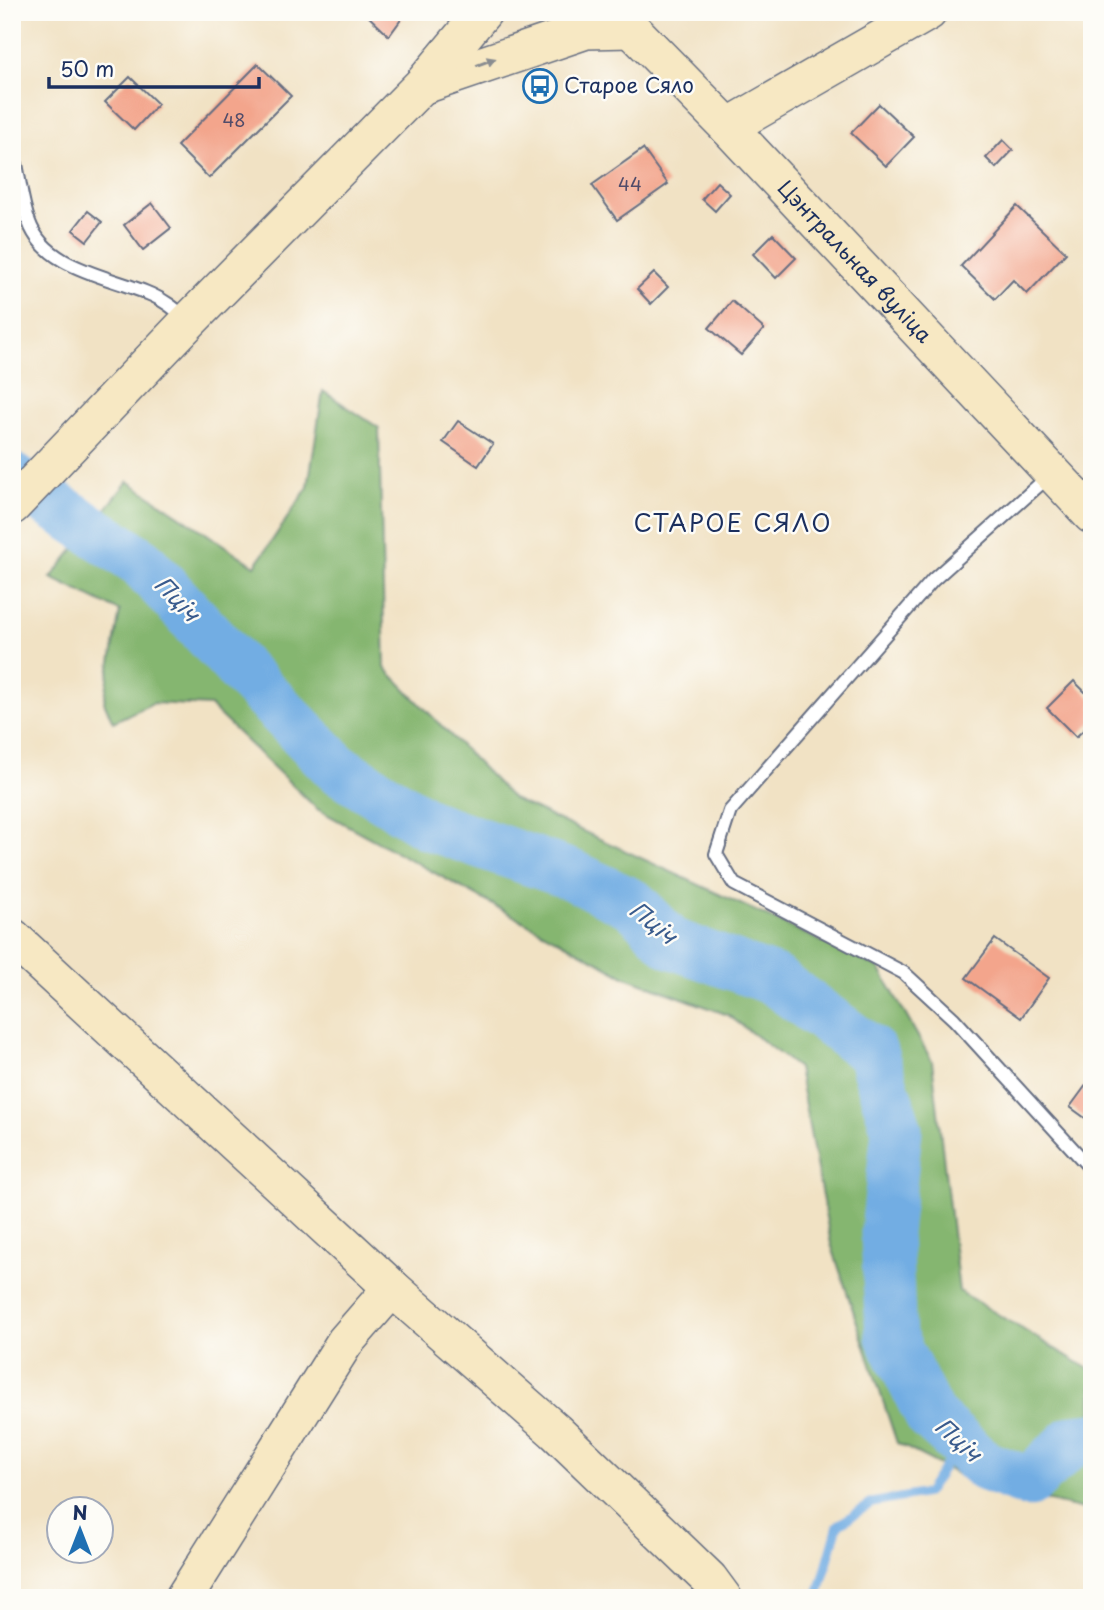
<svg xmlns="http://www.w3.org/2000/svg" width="1104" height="1610" font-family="'Playpen Sans',sans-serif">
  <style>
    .forest { fill: #85b670; stroke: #507267; stroke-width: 2 }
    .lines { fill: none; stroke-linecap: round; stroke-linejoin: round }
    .stream { stroke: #72ade3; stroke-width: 9 }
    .river { stroke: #72ade3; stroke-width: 51 }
    .building { fill: #f3a58c }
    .lane-casing { stroke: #666e82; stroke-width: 16 }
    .secondary-casing { stroke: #666e82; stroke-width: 40 }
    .lane { stroke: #fff; stroke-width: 12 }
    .secondary { stroke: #f7e8c3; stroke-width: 37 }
    .oneway { fill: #898c90 }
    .labels { text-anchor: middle; stroke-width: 5; stroke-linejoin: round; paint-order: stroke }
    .number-label { font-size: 18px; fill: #514c6a }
    .poi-label { font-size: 21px; fill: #1b2f5e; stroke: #fdfcf7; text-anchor: start }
    .street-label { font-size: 21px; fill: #1b2f5e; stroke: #fdfcf7 }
    .water-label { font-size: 23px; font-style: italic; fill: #395b8d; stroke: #fdfcf7 }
    .quarter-label { font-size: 24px; letter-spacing: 2px; fill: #1b2f5e; stroke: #fdfcf7 }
  </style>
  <rect width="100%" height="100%" fill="#fdfcf7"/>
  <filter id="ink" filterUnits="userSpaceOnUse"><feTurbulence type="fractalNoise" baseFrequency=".0143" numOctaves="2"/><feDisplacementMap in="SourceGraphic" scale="14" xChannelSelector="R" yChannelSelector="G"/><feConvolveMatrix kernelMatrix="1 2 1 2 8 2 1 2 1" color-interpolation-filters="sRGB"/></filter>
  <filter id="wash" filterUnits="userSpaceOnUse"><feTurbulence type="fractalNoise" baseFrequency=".00686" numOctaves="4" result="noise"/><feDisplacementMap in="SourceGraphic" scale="28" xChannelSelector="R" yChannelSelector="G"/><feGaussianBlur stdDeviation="1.57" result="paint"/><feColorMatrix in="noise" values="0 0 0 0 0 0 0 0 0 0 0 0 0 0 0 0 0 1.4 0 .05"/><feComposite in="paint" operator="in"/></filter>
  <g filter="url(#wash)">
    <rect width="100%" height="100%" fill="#f1e2c4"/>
    <!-- forest -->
    <polygon class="forest" points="323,391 379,428 385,668 513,799 879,968 932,1061 959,1291 1092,1371 1092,1511 977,1484 897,1443 831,1244 798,1068 728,1015 626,977 317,809 210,706 153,703 113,722 104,702 120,611 51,578 128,481 255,566 308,487"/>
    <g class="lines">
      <!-- stream -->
      <polyline class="stream" points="820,1598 819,1592 838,1525 872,1503 927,1493 960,1442"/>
      <!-- river -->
      <polyline class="river" points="12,478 141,562 240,669 337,768 429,825 572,875 634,905 671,943 774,980 872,1052 897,1130 886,1233 891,1337 930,1416 985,1466 1029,1482 1074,1440 1092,1438"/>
    </g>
    <g id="blocks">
      <!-- building -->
      <g class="building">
        <polygon points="364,12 403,12 405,14 389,36"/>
        <polygon points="258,64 291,96 209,178 177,146"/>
        <polygon points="130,77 158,104 134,130 105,102"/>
        <polygon points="879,104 914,137 886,166 851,133"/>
        <polygon points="1003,140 1013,150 996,168 986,158"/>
        <polygon points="643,149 668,184 617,220 592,185"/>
        <polygon points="717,182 730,194 715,211 702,199"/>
        <polygon points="152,203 171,228 143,250 124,225"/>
        <polygon points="1017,206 1066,253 1027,294 1013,280 995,299 961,266"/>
        <polygon points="88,211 102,222 87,241 73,230"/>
        <polygon points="773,234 796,258 776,278 753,254"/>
        <polygon points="654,273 668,287 651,304 637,289"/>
        <polygon points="732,301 764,329 741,355 709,328"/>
        <polygon points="458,421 493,444 478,466 443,442"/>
        <polygon points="1074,681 1092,699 1092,722 1076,737 1047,708"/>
        <polygon points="995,939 1049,978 1021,1018 966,978"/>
        <polygon points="1092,1077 1092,1123 1070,1107"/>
      </g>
    </g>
  </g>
  <g filter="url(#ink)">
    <use href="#blocks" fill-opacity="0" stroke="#666e82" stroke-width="2"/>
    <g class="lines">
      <!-- lane casing -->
      <g class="lane-casing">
        <g id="lane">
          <path d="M16,164C20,183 22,204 29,222C46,270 111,276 152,295C166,301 176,310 188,320"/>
          <polyline points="1050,475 933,580 730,811 716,854 734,884 904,973 954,1019 1092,1170"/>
        </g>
      </g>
      <!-- secondary casing -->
      <g class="secondary-casing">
        <g id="secondary">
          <path id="s1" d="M615,12L728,127L1092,515"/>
          <polyline points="427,84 586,30 631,29"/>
          <polyline points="728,127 928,12"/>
          <polyline points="12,506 189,321 422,85 483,12"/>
          <polyline points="12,937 392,1288 555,1431 709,1579 723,1598"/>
          <polyline points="184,1598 345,1342 392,1288"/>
        </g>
      </g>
      <!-- lane -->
      <use href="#lane" class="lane"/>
      <!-- secondary -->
      <use href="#secondary" class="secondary"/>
    </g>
    <!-- one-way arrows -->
    <defs><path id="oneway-solid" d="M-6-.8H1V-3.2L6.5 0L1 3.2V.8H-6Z" transform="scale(1.75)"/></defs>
    <use class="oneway" href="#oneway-solid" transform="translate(486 62) rotate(-20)"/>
  </g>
  <!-- icons -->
  <defs>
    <g id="bus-ring" transform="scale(1.75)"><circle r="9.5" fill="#fdfcf7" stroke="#1f6fb2" stroke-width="1.5"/><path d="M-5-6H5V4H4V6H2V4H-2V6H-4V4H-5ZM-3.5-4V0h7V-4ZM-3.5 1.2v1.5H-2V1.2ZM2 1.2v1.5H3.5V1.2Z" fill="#1f6fb2"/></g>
  </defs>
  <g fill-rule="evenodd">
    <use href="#bus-ring" x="540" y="86"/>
  </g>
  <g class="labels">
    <!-- number labels -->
    <g class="number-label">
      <text x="234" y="127">48</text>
      <text x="630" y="191">44</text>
    </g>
    <!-- poi labels -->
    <g class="poi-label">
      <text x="564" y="93">Старое Сяло</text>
    </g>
    <!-- street labels -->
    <g class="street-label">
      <text dy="7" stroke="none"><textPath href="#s1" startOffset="346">Цэнтральная вуліца</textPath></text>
    </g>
    <!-- water labels -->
    <g class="water-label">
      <text transform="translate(177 599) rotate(46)" y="8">Пціч</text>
      <text transform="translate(653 923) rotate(39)" y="8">Пціч</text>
      <text transform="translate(958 1440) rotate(42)" y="8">Пціч</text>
    </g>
    <!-- quarter labels -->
    <g class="quarter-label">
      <text x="733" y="532">СТАРОЕ СЯЛО</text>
    </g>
  </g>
  <!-- margin -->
  <rect width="1104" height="1610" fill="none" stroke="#fdfcf7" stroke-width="42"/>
  <!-- north arrow -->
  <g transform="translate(80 1530)"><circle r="33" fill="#fdfcf7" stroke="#a3aaba" stroke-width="2"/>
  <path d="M0-5L12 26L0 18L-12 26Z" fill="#1f6fb2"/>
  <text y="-10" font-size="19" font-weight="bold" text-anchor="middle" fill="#1b2f5e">N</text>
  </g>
  <!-- scale -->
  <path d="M49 77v10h210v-10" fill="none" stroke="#1b2f5e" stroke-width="3.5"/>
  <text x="60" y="77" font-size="21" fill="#1b2f5e" stroke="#fdfcf7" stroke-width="5" paint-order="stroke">50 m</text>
</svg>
